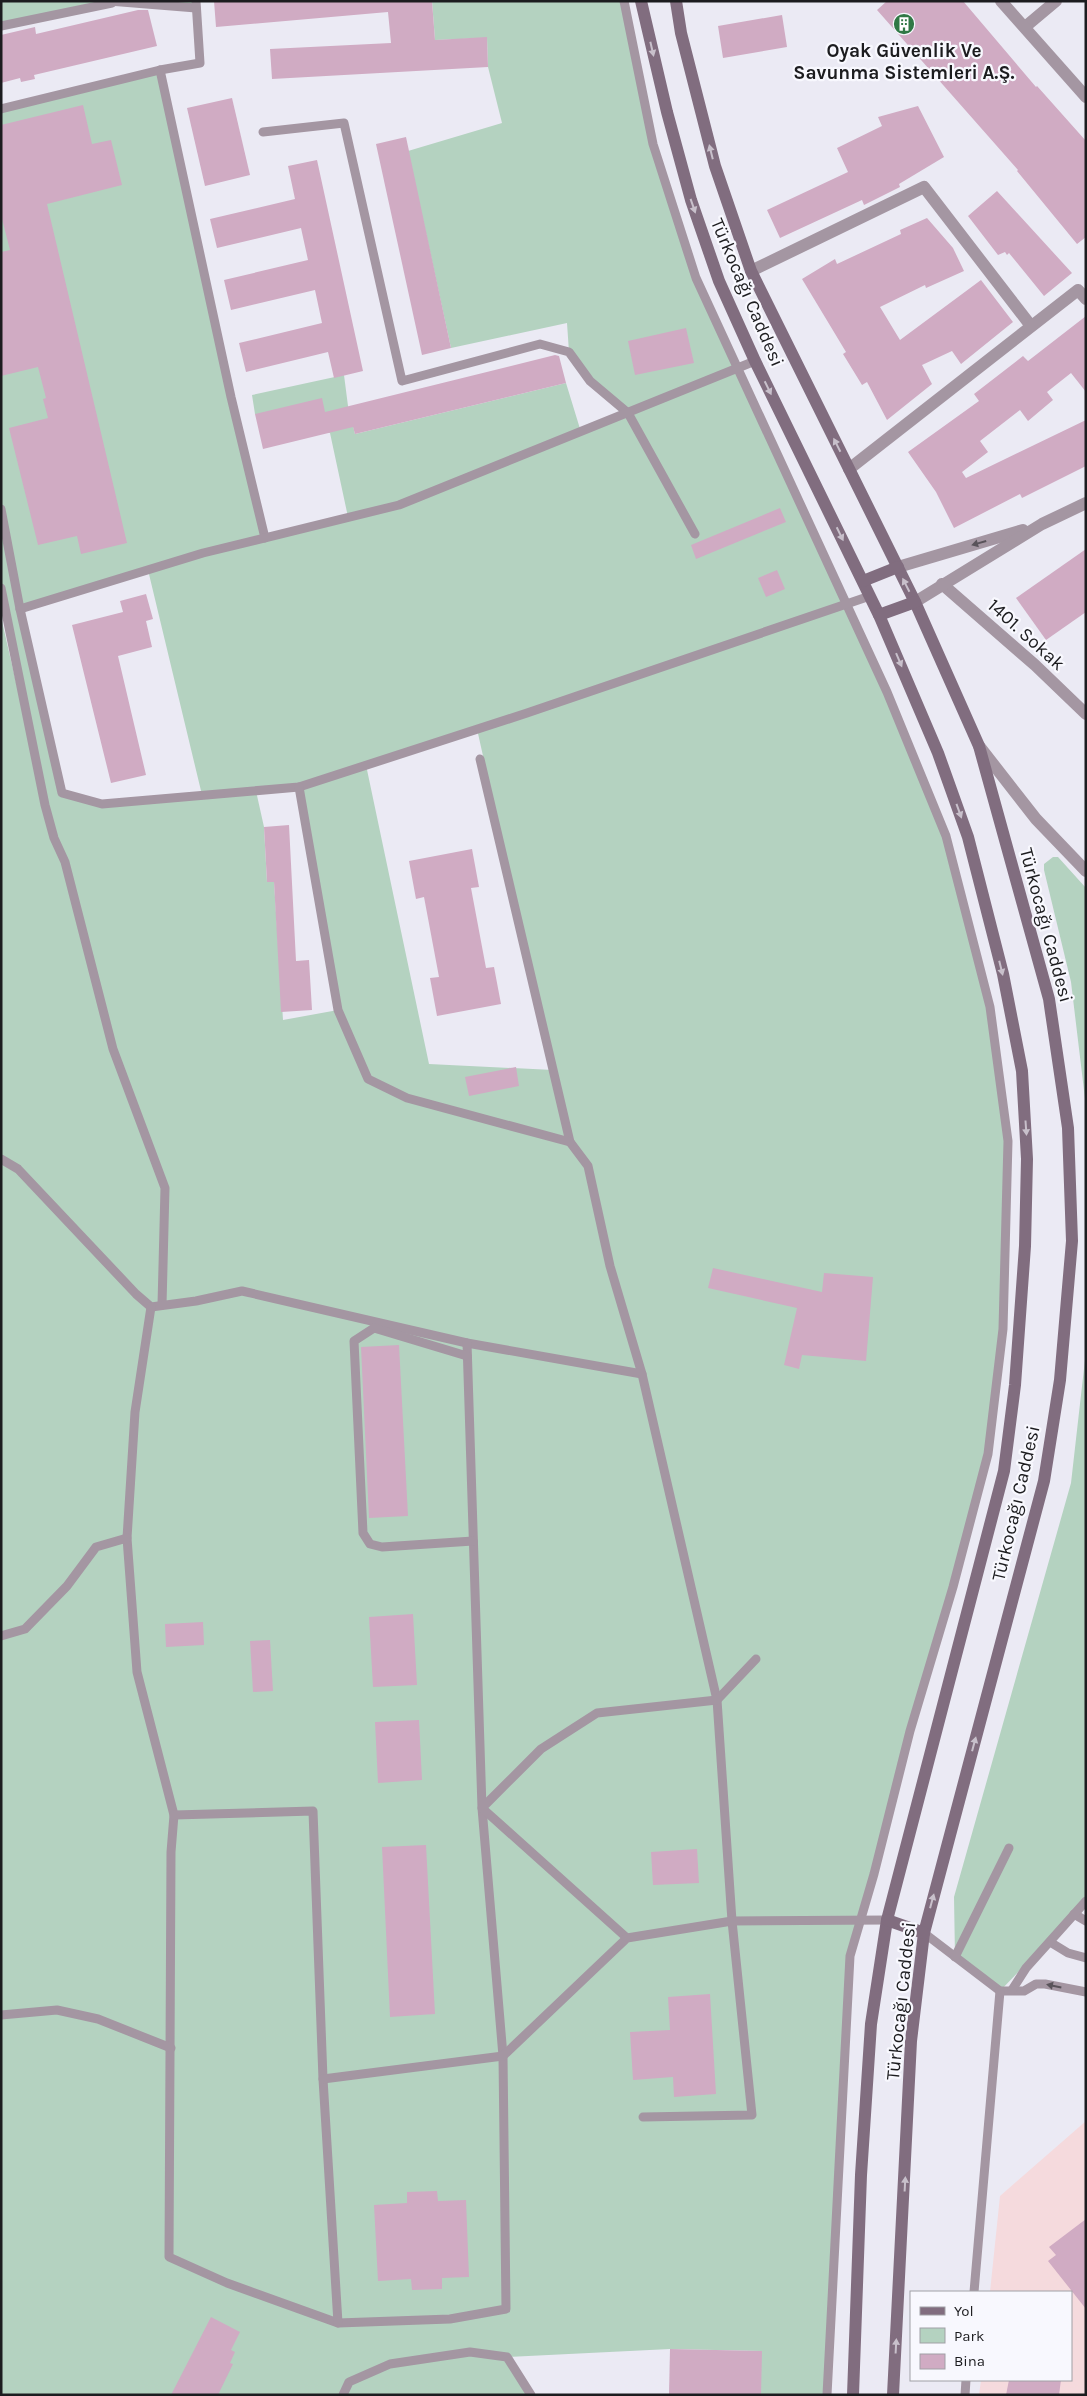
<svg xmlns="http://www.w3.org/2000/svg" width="1087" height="2396" font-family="Karla,sans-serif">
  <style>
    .medical { fill: #f5dadd }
    .green { fill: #b4d2c0; fill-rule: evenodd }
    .building { fill: #d0abc3 }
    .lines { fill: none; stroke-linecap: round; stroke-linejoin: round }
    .service { stroke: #a496a2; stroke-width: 9 }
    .minor { stroke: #a496a2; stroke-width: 12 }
    .tertiary { stroke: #a496a2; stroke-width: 12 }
    .secondary { stroke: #816d7f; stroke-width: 12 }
    .oneway { fill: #c8c0cb }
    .oneway2 { fill: #59535a }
    .labels { text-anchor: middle; stroke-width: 4.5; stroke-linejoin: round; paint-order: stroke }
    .poi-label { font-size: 19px; font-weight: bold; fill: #1c1c1f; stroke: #f8f8fe }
    .street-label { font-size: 19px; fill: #1c1c1f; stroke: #f8f8fe }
  </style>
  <rect width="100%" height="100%" fill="#ebeaf4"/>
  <!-- medical -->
  <polygon class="medical" points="1086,2121 1086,2395 979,2395 981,2380 1071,2380 1071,2292 990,2292 1000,2196"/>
  <!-- green -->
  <g class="green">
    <polygon points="1,1 196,1 196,8 112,3 1,26"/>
    <path d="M432,1H624L653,144L696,278L847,604L946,836L990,1007L1008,1141L1003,1329L988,1454L850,1956L827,2395H761V2351L670,2349L507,2357L531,2395H1V617L39,782L1,588V109L160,70L265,537L348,517L330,433L255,414L252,395L344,375L348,406L355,434L566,383L581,432L627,413L590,381L569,352L567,323L451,348L408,151L502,123L488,67L487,38L435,40ZM148,570L202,795L102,804L62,793L20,609ZM477,729L553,1069V1070L429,1064L366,765ZM298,787L338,1010L283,1020L274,882H267L264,827L256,791Z"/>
    <polygon points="1053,857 1058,857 1086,888 1086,1107 1071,982 1044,870 1044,864"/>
    <polygon points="1086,1351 1086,1901 1000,1991 955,1957 954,1897 1071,1483"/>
  </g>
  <!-- building -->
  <g class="building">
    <polygon points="214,1 432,1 435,40 487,37 488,67 272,79 270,49 391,43 388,12 216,27"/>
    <polygon points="887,1 963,1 1036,87 1037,86 1086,141 1086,237 1077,244 1017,171 1018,170 877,10"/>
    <polygon points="138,10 148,10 157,46 34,75 35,79 21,82 20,78 1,83 1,35 35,27 36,34"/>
    <polygon points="782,15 787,47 723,58 718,26"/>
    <polygon points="232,98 250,175 205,186 187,108"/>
    <polygon points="83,105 92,144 111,140 122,185 47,204 127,543 81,554 77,536 38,545 9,428 48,418 43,399 46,398 38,367 1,376 1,252 10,250 1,215 1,125"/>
    <polygon points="918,106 944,157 899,184 900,187 864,205 862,200 780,238 767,210 848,172 837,148 882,126 878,117"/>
    <polygon points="406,137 451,348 422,355 376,144"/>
    <polygon points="317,160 363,371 334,378 328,352 246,372 239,343 322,323 315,290 231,310 224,280 308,260 301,228 217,248 210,219 295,199 288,166"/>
    <polygon points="997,191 1072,273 1044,296 1009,253 1007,255 1005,252 998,255 968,216"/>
    <polygon points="927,218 953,248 964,271 926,288 925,285 880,307 900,340 981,280 1013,322 961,364 952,351 922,365 932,384 887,420 867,382 862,385 843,354 846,352 802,279 835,259 837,264 901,234 900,230"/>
    <polygon points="1086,316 1086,392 1071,373 1047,392 1053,400 1028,421 1020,410 980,441 988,452 962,472 966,478 1086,420 1086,466 1022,498 1020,494 954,528 936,492 908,452 979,401 974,394 1023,356 1028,361"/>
    <polygon points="686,328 694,363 635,375 628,341"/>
    <polygon points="555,355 559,356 566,383 355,434 353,427 263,449 255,414 322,398 325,412"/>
    <polygon points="780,508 786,522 696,559 691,545"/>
    <polygon points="1086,549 1086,612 1046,640 1016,598"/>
    <polygon points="777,570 785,589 766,597 758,578"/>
    <polygon points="146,594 153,619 146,621 152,647 118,656 146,775 111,783 72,625 123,612 120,601"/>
    <polygon points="289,825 296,961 309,960 312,1010 281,1012 274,882 267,882 264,827"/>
    <polygon points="472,849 479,887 471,888 486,968 494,967 501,1004 437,1016 430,978 439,977 424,897 416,899 409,861"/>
    <polygon points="516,1067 519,1086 469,1096 465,1077"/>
    <polygon points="713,1268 822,1292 824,1273 873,1277 866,1361 802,1355 799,1369 784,1365 797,1308 708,1288"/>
    <polygon points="399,1345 408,1516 369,1518 361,1347"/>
    <polygon points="413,1614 417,1685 373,1687 369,1617"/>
    <polygon points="203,1622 204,1645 166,1647 165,1624"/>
    <polygon points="270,1640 273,1691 253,1692 250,1641"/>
    <polygon points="419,1720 422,1780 378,1783 375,1722"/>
    <polygon points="426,1845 435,2014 390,2017 382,1847"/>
    <polygon points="697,1849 699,1883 653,1885 651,1852"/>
    <polygon points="710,1994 716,2094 674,2097 673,2077 633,2080 630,2032 670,2030 668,1997"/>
    <polygon points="437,2191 438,2201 466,2200 469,2277 442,2278 442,2289 412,2290 411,2279 378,2281 374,2205 407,2203 407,2192"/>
    <polygon points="1086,2219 1086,2309 1048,2261 1056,2255 1049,2247"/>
    <polygon points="211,2317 240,2332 231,2350 235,2352 230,2363 233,2364 218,2395 171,2395"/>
    <polygon points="670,2349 762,2351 761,2395 669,2395"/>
    <polygon points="1009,2380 1061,2380 1059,2395 1006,2395"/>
  </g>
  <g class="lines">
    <!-- service -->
    <g class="service">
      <polyline points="109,1 196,8"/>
      <polyline points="624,1 653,144 696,278 887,692 946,836 990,1007 1008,1141 1003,1329 988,1454 953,1587 910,1731 874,1874 850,1956 827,2395"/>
      <polyline points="1,26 112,3"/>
      <polyline points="160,70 231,397 265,538"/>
      <polyline points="1,109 160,70 200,63 196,1"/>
      <polyline points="263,132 344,123 402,381 540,344 569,352 590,381 628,413 695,534"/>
      <polyline points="1,509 20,609 62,793 102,804 299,787 527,713 870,596"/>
      <polyline points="1,588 45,805 54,838 65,862 113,1049 165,1188 162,1305"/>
      <polyline points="20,609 203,553 399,505 755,361"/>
      <polyline points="480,759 570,1142 588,1166 610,1266 642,1374 717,1700 732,1921 752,2115 643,2117"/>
      <polyline points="299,787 338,1010 368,1079 407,1098 570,1142"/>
      <polyline points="1,1159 18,1169 136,1294 151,1307 196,1301 242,1291 467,1343 642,1374"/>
      <polyline points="151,1307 135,1412 127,1538 137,1672 174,1815 171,1852 169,2257 227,2283 338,2323 450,2319 506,2309 503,2056 482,1808 467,1343"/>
      <polyline points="467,1356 374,1328 354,1341 363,1533 370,1544 382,1547 473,1541"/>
      <polyline points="1,1636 25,1629 67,1586 96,1547 127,1538"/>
      <polyline points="174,1815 313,1811 323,2079 338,2323"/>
      <polyline points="1074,1914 1086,1921"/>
      <polyline points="924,1933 1000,1991 1024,1991 1036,1984 1045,1984 1086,1992"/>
      <polyline points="627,1938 482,1808 541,1749 597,1713 717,1700 756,1659"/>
      <polyline points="1050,1942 1068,1953 1086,1958"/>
      <polyline points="955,1957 1009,1848"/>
      <polyline points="1012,1990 1026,1968 1086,1901"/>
      <polyline points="1,2015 57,2010 98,2019 171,2048"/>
      <polyline points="323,2079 503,2056 627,1938 732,1921 887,1920"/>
      <polyline points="974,2292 1000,1991"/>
      <polyline points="343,2395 349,2382 390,2364 470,2352 507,2357 531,2395"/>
      <polyline points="965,2395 966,2380"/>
    </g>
    <!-- minor -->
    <g class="minor">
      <polyline points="1025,27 1056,1"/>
      <polyline points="751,271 924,187 1031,326"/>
      <polyline points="849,469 1078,290 1086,299"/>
      <polyline points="942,584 1035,665 1086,714"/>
      <polyline points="979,746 1036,819 1086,871"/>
    </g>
    <!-- tertiary -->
    <g class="tertiary">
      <polyline points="1001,1 1086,97"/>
      <polyline points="898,567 1023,530"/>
      <polyline points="915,602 1042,524 1086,503"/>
    </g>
    <!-- secondary -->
    <g class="secondary">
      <polyline points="641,1 667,112 691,200 719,281 755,361 879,615 938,753 968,837 1003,974 1022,1071 1027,1159 1025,1246 1015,1385 1004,1471 887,1920 871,2024 861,2175 853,2395"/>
      <polyline points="676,1 681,33 715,166 751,271 915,602 979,746 1049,999 1068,1128 1072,1241 1060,1380 1044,1481 924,1933 911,2041 893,2395"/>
      <polyline points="863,581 898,567"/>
      <polyline points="879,615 915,602"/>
      <polyline points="887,1920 924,1933"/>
    </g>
  </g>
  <!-- one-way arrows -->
  <defs><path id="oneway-solid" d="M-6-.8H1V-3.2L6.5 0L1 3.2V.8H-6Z" transform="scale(1.25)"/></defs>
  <g class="oneway">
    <use href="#oneway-solid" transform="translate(652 49) rotate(77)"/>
    <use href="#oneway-solid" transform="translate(711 152) rotate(-104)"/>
    <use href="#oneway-solid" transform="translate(693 206) rotate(71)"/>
    <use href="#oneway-solid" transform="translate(768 388) rotate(64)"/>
    <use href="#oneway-solid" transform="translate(837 445) rotate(-117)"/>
    <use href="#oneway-solid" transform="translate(840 534) rotate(64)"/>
    <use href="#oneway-solid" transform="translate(906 585) rotate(-117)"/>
    <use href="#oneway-solid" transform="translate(899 660) rotate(67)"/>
    <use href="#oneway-solid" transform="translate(959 811) rotate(70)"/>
    <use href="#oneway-solid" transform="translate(1001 968) rotate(76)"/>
    <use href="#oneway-solid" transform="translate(1026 1128) rotate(86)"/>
    <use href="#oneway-solid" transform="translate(974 1744) rotate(-75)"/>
    <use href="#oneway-solid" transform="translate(932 1901) rotate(-75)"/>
    <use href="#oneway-solid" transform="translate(905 2184) rotate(-87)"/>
    <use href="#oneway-solid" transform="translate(896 2346) rotate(-87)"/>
  </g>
  <g class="oneway2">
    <use href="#oneway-solid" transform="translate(979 543) rotate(164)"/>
    <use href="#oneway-solid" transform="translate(1054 1986) rotate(-168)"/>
  </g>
  <!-- icons -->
  <defs>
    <g id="building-disc" transform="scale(1.125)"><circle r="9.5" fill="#307845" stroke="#f8f8fe"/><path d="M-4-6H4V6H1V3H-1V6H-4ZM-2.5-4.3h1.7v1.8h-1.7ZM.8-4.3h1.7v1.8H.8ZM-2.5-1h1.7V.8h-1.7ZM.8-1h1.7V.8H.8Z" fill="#fff"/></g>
  </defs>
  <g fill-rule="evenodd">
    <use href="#building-disc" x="904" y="24"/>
  </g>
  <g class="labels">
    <!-- poi labels -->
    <g class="poi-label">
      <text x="904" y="57">Oyak Güvenlik Ve<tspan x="904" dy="22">Savunma Sistemleri A.Ş.</tspan></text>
    </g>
    <!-- street labels -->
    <g class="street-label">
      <text transform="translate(748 292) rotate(67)" y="7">Türkocağı Caddesi</text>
      <text transform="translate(1027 634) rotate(42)" y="7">1401. Sokak</text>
      <text transform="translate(1047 925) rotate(75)" y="7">Türkocağı Caddesi</text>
      <text transform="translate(1015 1503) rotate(-77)" y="7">Türkocağı Caddesi</text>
      <text transform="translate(900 2001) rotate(-84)" y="7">Türkocağı Caddesi</text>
    </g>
  </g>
  <!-- border -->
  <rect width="1087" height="2396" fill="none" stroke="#1c1c1f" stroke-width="5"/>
  <!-- legend -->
  <rect x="910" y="2291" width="162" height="90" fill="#f8f8fe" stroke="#a0a0a5"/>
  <rect x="920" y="2307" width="25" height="8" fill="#816d7f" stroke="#a0a0a5"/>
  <text x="954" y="2316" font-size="15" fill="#1c1c1f">Yol</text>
  <rect x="920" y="2328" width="25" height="15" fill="#b4d2c0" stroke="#a0a0a5"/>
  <text x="954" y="2341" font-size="15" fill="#1c1c1f">Park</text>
  <rect x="920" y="2354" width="25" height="15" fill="#d0abc3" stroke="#a0a0a5"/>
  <text x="954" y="2366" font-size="15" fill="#1c1c1f">Bina</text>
</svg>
